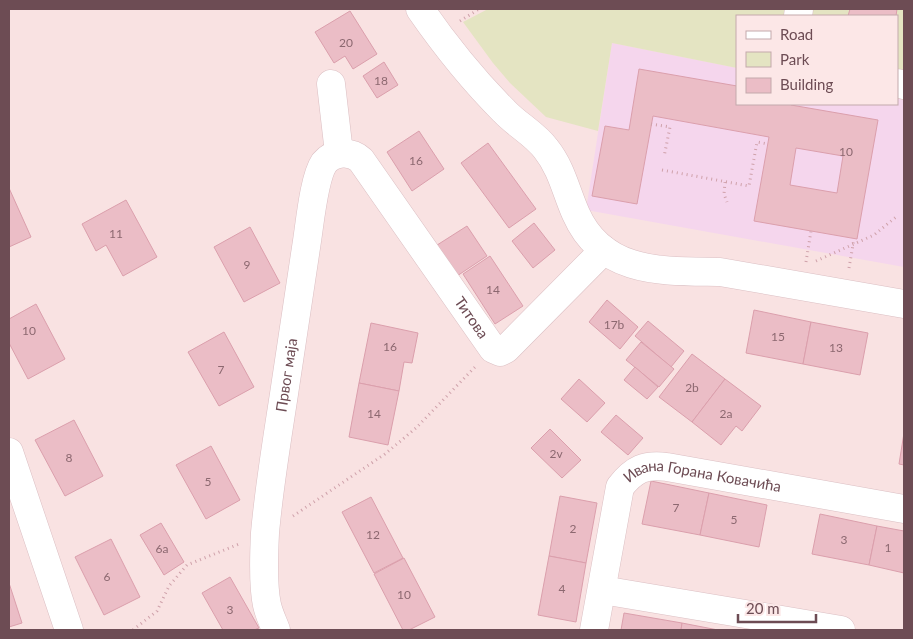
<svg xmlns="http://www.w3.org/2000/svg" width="913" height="639" font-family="Lato,sans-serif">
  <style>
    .medical { fill: #f5d6ed }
    .green { fill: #e4e4c2 }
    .building { fill: #ebbdc6; stroke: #db9fac; fill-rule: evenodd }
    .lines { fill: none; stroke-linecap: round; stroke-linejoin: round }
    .minor-casing { stroke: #dbbfc3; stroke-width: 29 }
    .path { stroke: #cfa1aa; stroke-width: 3; stroke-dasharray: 1 4; stroke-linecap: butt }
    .minor { stroke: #fff; stroke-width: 28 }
    .labels { text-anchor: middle; stroke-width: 4.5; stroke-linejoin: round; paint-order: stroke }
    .number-label { font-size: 12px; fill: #8c6870 }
    .street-label { font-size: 15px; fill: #6d4c54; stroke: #fce7e7 }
  </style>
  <rect width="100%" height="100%" fill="#f9e2e2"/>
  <!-- medical -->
  <polygon class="medical" points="612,43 737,68 737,104 897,104 897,98 904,100 904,267 586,210"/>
  <!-- green -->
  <polygon class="green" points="488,9 904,9 904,100 897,98 897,16 737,16 737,68 612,43 598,131 546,117 510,83 493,63 463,22"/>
  <!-- building -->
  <g class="building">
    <polygon points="850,9 897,9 896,16 848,16"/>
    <polygon points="350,11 377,54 353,69 345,56 334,63 315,32"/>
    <polygon points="384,62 398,85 377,98 363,76"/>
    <path d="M639,69L737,86V104H791V105L878,120L857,239L754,221L769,137L653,116L637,204L592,196L605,126L629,130ZM796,148L843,156L837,193L790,185Z"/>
    <polygon points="419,131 444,169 412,191 387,152"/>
    <polygon points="488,143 536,209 509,228 461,163"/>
    <polygon points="9,188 31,237 9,247"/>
    <polygon points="126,200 157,257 123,276 106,245 96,251 82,224"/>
    <polygon points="534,223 555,250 533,268 512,241"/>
    <polygon points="467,226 487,256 454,278 434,247"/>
    <polygon points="250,227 280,283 244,302 214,247"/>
    <polygon points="490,256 523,306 495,324 463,274"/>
    <polygon points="607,300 638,327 620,349 589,322"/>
    <polygon points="36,304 65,359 28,379 9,343 9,319"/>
    <polygon points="754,310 811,322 803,364 746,353"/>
    <polygon points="648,321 684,351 671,367 635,336"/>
    <polygon points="811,322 868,333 860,375 803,364"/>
    <polygon points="371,323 418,333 412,363 404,362 399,391 359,383"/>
    <polygon points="224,332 254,387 219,406 188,352"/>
    <polygon points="641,342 674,369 659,387 626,360"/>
    <polygon points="692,354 725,379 692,422 659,397"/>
    <polygon points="635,367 658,387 647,399 624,380"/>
    <polygon points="579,379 605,403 587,422 561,399"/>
    <polygon points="725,379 761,406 742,431 736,426 721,445 692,422"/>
    <polygon points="359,383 399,391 388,445 349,437"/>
    <polygon points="616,415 643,438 628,455 601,432"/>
    <polygon points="74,420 103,476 65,496 35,440"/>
    <polygon points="550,429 581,460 562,478 531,448"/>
    <polygon points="904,433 904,465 899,464"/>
    <polygon points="211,446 240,500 206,519 176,465"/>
    <polygon points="651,481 709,493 700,535 642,524"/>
    <polygon points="709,493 767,505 759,547 700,535"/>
    <polygon points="560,496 597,503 586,563 549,556"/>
    <polygon points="371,497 403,558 374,573 342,512"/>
    <polygon points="820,514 877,526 869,565 812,554"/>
    <polygon points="161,523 184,562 164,575 140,535"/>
    <polygon points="877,526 904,531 904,573 869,565"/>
    <polygon points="111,539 140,597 104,615 75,557"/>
    <polygon points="549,556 586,563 576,622 538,615"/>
    <polygon points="404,558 435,617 409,630 403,630 374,574"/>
    <polygon points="230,577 259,628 254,630 223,630 202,593"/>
    <polygon points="9,583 22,623 9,627"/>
    <polygon points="624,613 682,623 681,630 621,630"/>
    <polygon points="682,623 718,630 681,630"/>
  </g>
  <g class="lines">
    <!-- minor casing -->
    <g class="minor-casing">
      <g id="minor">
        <path d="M420,9C445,45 473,80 504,111C517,125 535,134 546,149C562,169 566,192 576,214C603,275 664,271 720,272L904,304"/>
        <polyline points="798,16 799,9"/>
        <polyline points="897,83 904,85"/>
        <polyline points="331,84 339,153"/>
        <polyline points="9,452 69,630"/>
        <polyline points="602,590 841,630"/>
        <path id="s1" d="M276,630C273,622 269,614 267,605C263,587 264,553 265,533C269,487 277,440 284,394C292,343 299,292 307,241C310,222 314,178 324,163C333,152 350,150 361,160L493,349L500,352L506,349L604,250"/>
        <path id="s2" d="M594,630L620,487C634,469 645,464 667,467L904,509"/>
      </g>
    </g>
    <!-- path -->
    <g class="path">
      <polyline points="460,21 479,9"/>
      <polyline points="651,124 670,127 664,157"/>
      <polyline points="662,170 749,186 757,142 768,144"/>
      <polyline points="725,182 724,194 727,202"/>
      <polyline points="816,261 874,235 896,217"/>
      <polyline points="806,262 811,231"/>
      <polyline points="849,268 854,239"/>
      <polyline points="293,516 385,454 416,428 475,367"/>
      <polyline points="133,630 157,611 169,586 187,565 239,544"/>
    </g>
    <!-- minor -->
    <use href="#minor" class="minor"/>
  </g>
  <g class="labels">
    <!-- number labels -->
    <g class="number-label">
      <text x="346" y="47">20</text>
      <text x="381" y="85">18</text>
      <text x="846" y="156">10</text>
      <text x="416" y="165">16</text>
      <text x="116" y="238">11</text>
      <text x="247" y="269">9</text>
      <text x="493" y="294">14</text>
      <text x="614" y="329">17b</text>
      <text x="29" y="335">10</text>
      <text x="778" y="341">15</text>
      <text x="390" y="351">16</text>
      <text x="836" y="352">13</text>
      <text x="221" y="374">7</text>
      <text x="692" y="392">2b</text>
      <text x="374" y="418">14</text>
      <text x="726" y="418">2a</text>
      <text x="556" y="458">2v</text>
      <text x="69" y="462">8</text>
      <text x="208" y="486">5</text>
      <text x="676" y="512">7</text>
      <text x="734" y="524">5</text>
      <text x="573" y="533">2</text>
      <text x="373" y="539">12</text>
      <text x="844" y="544">3</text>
      <text x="888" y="552">1</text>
      <text x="162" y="553">6a</text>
      <text x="107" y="581">6</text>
      <text x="562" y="593">4</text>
      <text x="404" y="599">10</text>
      <text x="230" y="614">3</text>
    </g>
    <!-- street labels -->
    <g class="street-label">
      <text dy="5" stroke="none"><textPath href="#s1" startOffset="708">Титова</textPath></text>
      <text dy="5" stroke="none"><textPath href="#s1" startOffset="258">Првог маја</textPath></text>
      <text dy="5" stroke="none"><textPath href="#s2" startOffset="235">Ивана Горана Ковачића</textPath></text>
    </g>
  </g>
  <!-- border -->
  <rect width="913" height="639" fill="none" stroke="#6d4c54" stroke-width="20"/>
  <!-- legend -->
  <rect x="736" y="15" width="162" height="90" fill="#fce7e7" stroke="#c3a9ac"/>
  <rect x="746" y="31" width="25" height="8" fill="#ffffff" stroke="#c3a9ac"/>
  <text x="780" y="40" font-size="15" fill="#6d4c54">Road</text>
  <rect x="746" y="52" width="25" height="15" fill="#e4e4c2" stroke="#c3a9ac"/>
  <text x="780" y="65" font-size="15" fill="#6d4c54">Park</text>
  <rect x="746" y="78" width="25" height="15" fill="#ebbdc6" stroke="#c3a9ac"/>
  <text x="780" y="90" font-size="15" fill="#6d4c54">Building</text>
  <!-- scale -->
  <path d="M738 614v8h78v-8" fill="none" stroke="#6d4c54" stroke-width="2.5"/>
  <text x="746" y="614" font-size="15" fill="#6d4c54" stroke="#fce7e7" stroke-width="4" paint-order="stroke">20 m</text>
</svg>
